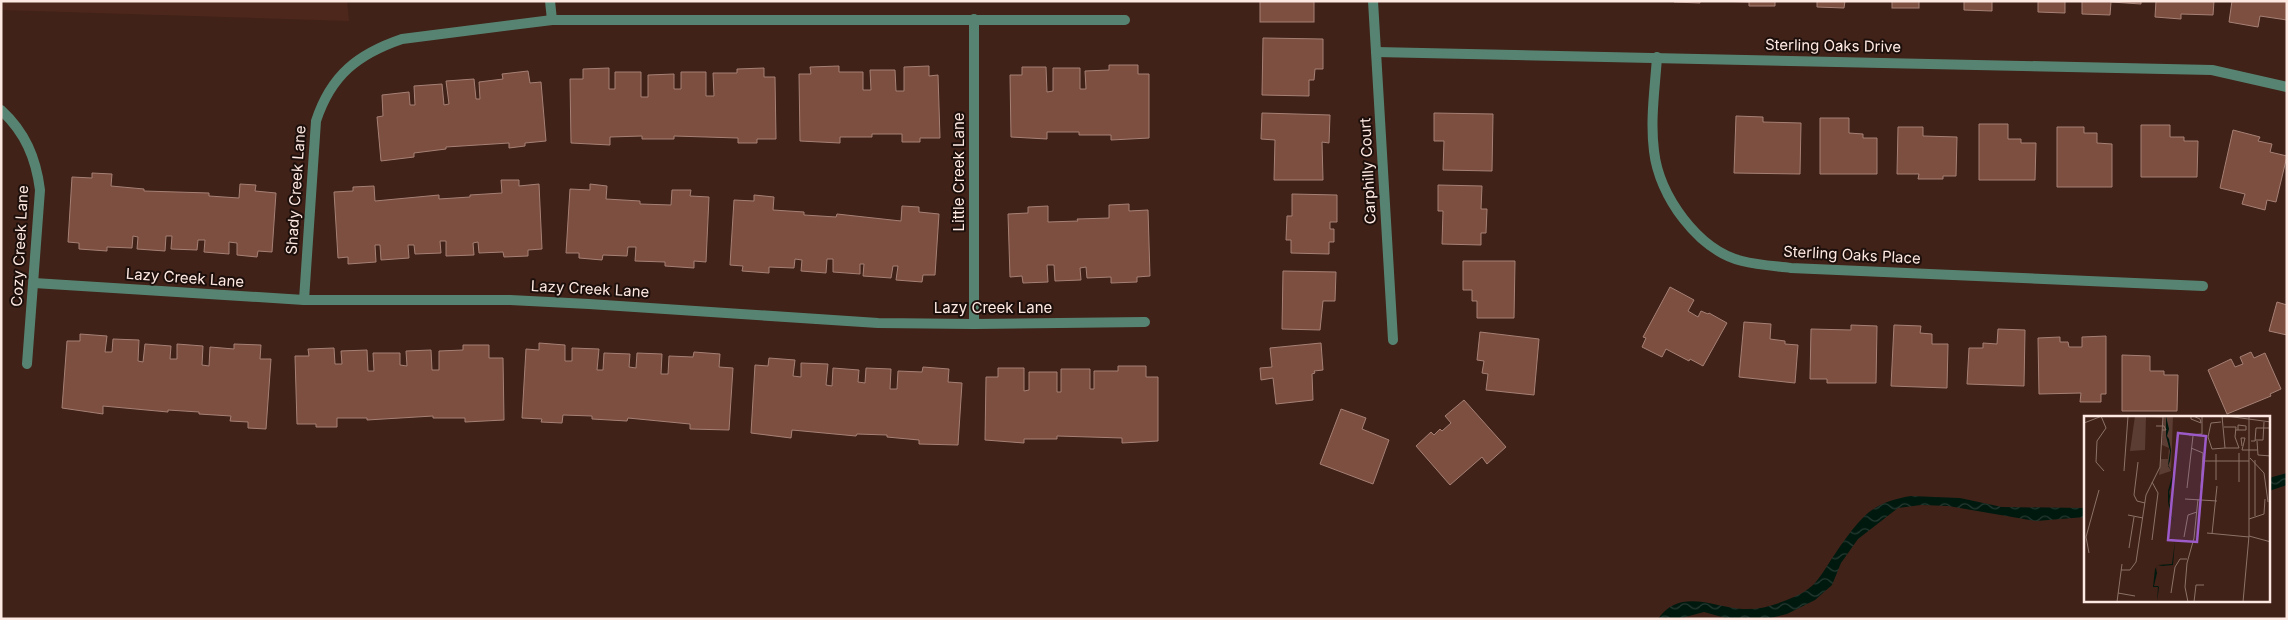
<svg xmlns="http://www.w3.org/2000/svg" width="2288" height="620" font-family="Inter,sans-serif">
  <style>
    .built { fill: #4d271b }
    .water { fill: url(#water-waves) }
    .building { fill: #7c4f41; stroke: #a68074 }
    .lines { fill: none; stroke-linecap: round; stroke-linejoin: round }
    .minor { stroke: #578472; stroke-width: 10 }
    .labels { text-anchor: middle; stroke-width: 4; stroke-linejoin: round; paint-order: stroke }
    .street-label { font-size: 15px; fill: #fee9e2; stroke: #1d0f0b }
    .inset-road { fill: none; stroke: #8c7269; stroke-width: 1 }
    .view { fill: #9c5bc8; fill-opacity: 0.15; stroke: #9c5bc8; stroke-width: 2.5 }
    .inset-edge { fill: none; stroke: #fee9e2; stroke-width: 2.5 }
  </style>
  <defs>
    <pattern id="water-waves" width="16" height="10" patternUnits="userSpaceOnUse" patternTransform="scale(1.25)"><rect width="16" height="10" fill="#00190f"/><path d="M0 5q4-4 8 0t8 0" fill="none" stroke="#263a32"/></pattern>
  </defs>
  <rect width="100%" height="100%" fill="#402218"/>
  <!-- built -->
  <polygon class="built" points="1,1 347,1 349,21 1,10"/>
  <!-- water -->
  <g class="water">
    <polygon points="2287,473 2287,485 2269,491 2269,478"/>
    <path d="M1911,496L1960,498L2002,507L2085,508V517L2036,521L1948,506L1921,505L1898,508L1858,539L1841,563L1832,585L1815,600L1787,614L1766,619H1729L1704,612L1678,619H1658C1680,587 1715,608 1743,609C1761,610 1778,604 1794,597C1814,588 1818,580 1829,563C1839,548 1857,520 1872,510C1883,502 1898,498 1911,496Z"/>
  </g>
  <!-- building -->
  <g class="building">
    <rect x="1260" y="1" width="54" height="21"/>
    <polygon points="1674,1 1700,1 1700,3 1674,2"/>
    <polygon points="1716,1 1775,1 1775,6 1749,6 1749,2"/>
    <polygon points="1817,1 1845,1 1844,8 1817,7"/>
    <rect x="1892" y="1" width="27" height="7"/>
    <polygon points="1964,1 1992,1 1992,11 1964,10"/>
    <polygon points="2038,1 2065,1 2065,13 2038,12"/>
    <polygon points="2082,1 2141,1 2141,4 2111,2 2110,15 2082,14"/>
    <polygon points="2156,1 2214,1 2213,15 2181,14 2181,19 2155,17"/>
    <polygon points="2232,1 2287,1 2287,20 2260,16 2258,27 2229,22"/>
    <polygon points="1263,38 1323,39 1323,69 1315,69 1314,80 1309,80 1309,96 1262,95"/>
    <polygon points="1109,65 1138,65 1138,74 1149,74 1149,138 1111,140 1111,135 1079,135 1079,132 1047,132 1047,139 1011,137 1010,75 1022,75 1022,67 1046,67 1047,92 1053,91 1053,68 1080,68 1080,89 1086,89 1085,71 1109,70"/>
    <polygon points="839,66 839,72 863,72 863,90 871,90 870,70 895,70 896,91 904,91 904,67 929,66 929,76 938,75 940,138 920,138 920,142 902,142 902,134 872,134 872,137 840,137 840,143 800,141 799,74 811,74 810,67"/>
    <polygon points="609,68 609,89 615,89 615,72 641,72 641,97 648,97 648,75 674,74 674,89 681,89 681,72 706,72 706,96 714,96 713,73 737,73 737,69 764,68 764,77 775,77 776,139 757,139 757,143 738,143 738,138 674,136 674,139 642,139 642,136 610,137 610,145 571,143 570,79 583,79 583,69"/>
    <polygon points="528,71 530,83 541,82 546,141 525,143 525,146 509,148 509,143 446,147 446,149 414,153 414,157 381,161 377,117 383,116 382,95 409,92 410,105 415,105 414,86 442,84 444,105 449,104 446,81 474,79 476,99 480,99 479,82 503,79 502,74"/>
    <polygon points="1262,113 1330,115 1329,143 1322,142 1323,180 1274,180 1275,140 1261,139"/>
    <polygon points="1434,113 1493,114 1492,171 1443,170 1444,141 1434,141"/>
    <polygon points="1736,116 1763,117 1763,122 1801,123 1800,174 1734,173"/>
    <polygon points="1820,118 1849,118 1849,133 1863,134 1863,138 1877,138 1877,174 1820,174"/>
    <polygon points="1979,124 2008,124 2008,139 2021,139 2021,143 2036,143 2035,180 1979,180"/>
    <polygon points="2141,125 2170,125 2170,137 2184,137 2184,141 2198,141 2197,177 2141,177"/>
    <polygon points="1898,127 1923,127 1923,136 1957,137 1956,176 1943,176 1943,179 1918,179 1919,174 1897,174"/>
    <polygon points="2057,127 2084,127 2084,133 2097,133 2097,143 2112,144 2112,187 2057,187"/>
    <polygon points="2233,130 2260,137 2258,141 2272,144 2270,152 2287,156 2276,202 2267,200 2265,210 2242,204 2245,194 2220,188"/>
    <polygon points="92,173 112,174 111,186 144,189 144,191 209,193 209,196 239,198 240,184 256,185 255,191 276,193 272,252 258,251 257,257 237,255 237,243 229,242 229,254 204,252 205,240 198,240 197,250 171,249 172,236 166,236 165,251 137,249 138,237 133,236 132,248 107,247 107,251 79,249 79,243 68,242 72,177 92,178"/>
    <polygon points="501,180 519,180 519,186 539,184 542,249 528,250 528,256 504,257 503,252 479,253 478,242 473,243 474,255 446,256 446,241 440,241 441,253 415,254 414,245 408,245 409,258 381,260 380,245 375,245 376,262 348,264 348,257 338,258 334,192 353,191 353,187 374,186 375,201 439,195 439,199 470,197 470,195 502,193"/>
    <polygon points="590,184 607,186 606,199 640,201 640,204 671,205 672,190 691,190 690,196 709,197 706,262 694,261 694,268 665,266 665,262 635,261 636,247 628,247 627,256 603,255 602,260 579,258 579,253 566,253 570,189 590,190"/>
    <polygon points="1438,185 1482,186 1481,209 1487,209 1486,233 1481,233 1481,245 1442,244 1443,211 1438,211"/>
    <polygon points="1292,194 1337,195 1337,222 1330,222 1330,229 1334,229 1334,242 1329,242 1329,254 1291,253 1291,240 1286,240 1287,216 1292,216"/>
    <polygon points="754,195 774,197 773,210 804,212 804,215 836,217 837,214 901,221 902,206 919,207 919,212 939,214 935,275 923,275 922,282 896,280 898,266 893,266 891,278 863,276 864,264 860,264 860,274 833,272 833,259 827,259 826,273 801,271 802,260 795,259 794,268 769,267 769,273 742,271 743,266 730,265 734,200 754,201"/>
    <polygon points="1129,204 1129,211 1148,210 1150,276 1137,277 1137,282 1111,283 1111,277 1087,278 1086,267 1080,268 1081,280 1055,281 1054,265 1047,265 1048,282 1023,283 1022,276 1010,277 1008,214 1028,213 1028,207 1048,206 1048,222 1078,221 1077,219 1109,218 1109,205"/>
    <polygon points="1463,261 1515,261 1514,318 1477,318 1477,301 1472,301 1472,290 1463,290"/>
    <polygon points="1283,271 1336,272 1335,301 1323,301 1320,330 1282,329"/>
    <polygon points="1670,287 1694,300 1688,311 1698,317 1701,311 1708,314 1709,313 1727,323 1703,366 1690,359 1689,361 1666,349 1662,357 1642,347 1646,338 1643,337"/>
    <polygon points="2277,302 2287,305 2287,335 2269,331"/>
    <polygon points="1744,322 1771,324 1770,339 1785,341 1785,344 1798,345 1795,383 1739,377"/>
    <polygon points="1851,325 1877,326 1876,383 1827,383 1827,379 1810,379 1811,329 1851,330"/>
    <polygon points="1894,325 1921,326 1920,333 1932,334 1932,344 1948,344 1947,388 1891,386"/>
    <polygon points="1998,329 2025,330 2024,386 1967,384 1969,348 1983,348 1983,343 1997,344"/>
    <polygon points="1480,332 1539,339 1534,395 1486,390 1488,374 1482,373 1484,361 1477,360"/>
    <polygon points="80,334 107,336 105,352 112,352 113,339 139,340 138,361 143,362 145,344 171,346 170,359 177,359 177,344 203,346 202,365 209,366 210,347 234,349 234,344 261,345 260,359 271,359 266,429 248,428 248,422 230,421 231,416 199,414 199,412 168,410 168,412 103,406 103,414 62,408 67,341 80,341"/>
    <polygon points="2106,336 2106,394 2101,394 2101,402 2080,402 2081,393 2039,394 2038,338 2060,337 2060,342 2068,342 2069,347 2082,347 2082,337"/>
    <polygon points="539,343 565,345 565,361 572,361 572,348 599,349 597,370 603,370 604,353 630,354 629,367 636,368 637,353 662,354 661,374 668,374 669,356 693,357 694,352 720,354 719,367 733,368 729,430 690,429 690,424 628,418 627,421 592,419 592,416 563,415 562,423 541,422 542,419 522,418 526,349 539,350"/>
    <polygon points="1321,343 1323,370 1314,371 1315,373 1312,374 1313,400 1276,404 1273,378 1261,380 1260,368 1272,367 1270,348"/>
    <polygon points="463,345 489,345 489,358 503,358 504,420 465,422 465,418 433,418 433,416 367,420 367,418 337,418 337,427 316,427 316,424 297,424 295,356 309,356 308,349 334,348 335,364 342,364 341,351 367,350 368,371 374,371 373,353 400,353 400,365 407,366 406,351 431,350 432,370 439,370 439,351 463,350"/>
    <polygon points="2251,352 2254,358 2265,353 2281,389 2270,394 2271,396 2227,414 2208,370 2231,359 2235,367 2243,364 2240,357"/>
    <polygon points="2122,355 2150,356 2150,371 2164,371 2164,375 2178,375 2177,411 2122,411"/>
    <polygon points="769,358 795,360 793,376 801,377 801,363 828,364 826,385 832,386 833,368 859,370 858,382 865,383 866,368 891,369 890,389 897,389 898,371 922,372 923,367 949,369 948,382 962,383 958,445 919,444 919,440 887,437 887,435 857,434 856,436 792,430 791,438 751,433 755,365 768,366"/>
    <polygon points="1118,366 1146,366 1146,377 1158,377 1158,441 1122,443 1122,438 1057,436 1057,439 1024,439 1024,443 985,440 986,377 998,377 998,368 1024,368 1024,391 1029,390 1029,372 1057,372 1057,392 1061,392 1061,369 1090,369 1090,389 1094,389 1094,371 1118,371"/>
    <polygon points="1464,400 1506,447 1487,464 1482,457 1450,485 1416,446 1431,432 1434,435 1440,429 1442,431 1451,423 1445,416"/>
    <polygon points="1341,409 1366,418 1362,429 1389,440 1373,484 1320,464"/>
  </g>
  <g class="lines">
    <!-- minor -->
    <g class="minor">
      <polyline points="550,1 552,20"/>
      <polyline points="1373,1 1393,340"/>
      <polyline points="974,19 974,324"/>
      <polyline points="1376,52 2212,70 2287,87"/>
      <path d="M1657,57C1655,88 1650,120 1654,151C1659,196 1698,250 1742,261C1758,265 1775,266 1791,268L2203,286"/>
      <path d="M1,110C25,132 36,158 40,190L27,364"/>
      <polyline points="34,283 304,300 510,300 589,304 878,323 974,324 1145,322"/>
      <path d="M304,300L316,121C331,75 358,54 402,39L552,20H1125"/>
    </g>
  </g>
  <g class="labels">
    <!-- street labels -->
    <g class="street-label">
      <text transform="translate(1833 46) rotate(1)" y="5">Sterling Oaks Drive</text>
      <text transform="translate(1368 171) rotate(-93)" y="5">Carphilly Court</text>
      <text transform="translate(959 172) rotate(-90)" y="5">Little Creek Lane</text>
      <text transform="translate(296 190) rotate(-86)" y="5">Shady Creek Lane</text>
      <text transform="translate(20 246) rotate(-87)" y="5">Cozy Creek Lane</text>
      <text transform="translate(1852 255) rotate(3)" y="5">Sterling Oaks Place</text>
      <text transform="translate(185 278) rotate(4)" y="5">Lazy Creek Lane</text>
      <text transform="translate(590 289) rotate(3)" y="5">Lazy Creek Lane</text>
      <text x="993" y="313">Lazy Creek Lane</text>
    </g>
  </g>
  <!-- overview -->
  <g transform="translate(2084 416)">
    <rect width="186" height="186" fill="#402218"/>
    <path d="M51,0H89L87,55L75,59L77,43H84L85,32L78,29L79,2L62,1L61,34L46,35Z" fill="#5c3d34"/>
    <path d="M82,0L85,13L83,20L85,23L87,34L86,45L84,50L89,57L87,71L85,76L86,80L85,87L87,91V101L91,106V125L89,149L78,150L74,149L72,152L73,157L70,170H74L75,171L73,186L74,171H69L71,153L74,149L88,148L91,125V106L87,100L84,86V75L89,57L84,49L86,35L82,20Z" fill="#00190f"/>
    <path class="inset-road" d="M17,0L22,12L13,25L12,46L20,55M107,0V3L117,7L116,3L109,0M142,0L187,6M137,6L127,7L124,21L128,33L141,32L138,0M0,7L18,0M72,10H80L82,14H78M140,11H152L151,21L155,32H141M152,14H162V10L154,9V14M105,19L118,18V0M171,24H179L180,6M167,25H171L172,12H187M173,25L174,39L187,40M158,30L157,22H161L158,34H173M107,32L119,37L117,72M132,38V64M166,42L180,57L184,86M171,44V100M119,45H165M54,46L50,79L53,85L61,87M40,55L44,0M155,66V37M103,72L109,20M101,83L133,85M44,99L59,102M165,103L180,98L181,83M123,117L165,121M128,118L133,70M165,120L187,126M100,121L104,99L113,96M68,124L74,77L68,66M45,132L50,101M5,137L2,121L15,74M37,154H46L52,146L62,79L76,51L79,0M34,177L51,180M87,177L91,151L96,143H103M33,186L38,148M104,186L101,171L103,147L110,122L114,83M110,186L112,169H120M159,186L165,120V0"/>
    <path class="view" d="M94,17L122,20L113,126L84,124Z"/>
    <rect width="186" height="186" class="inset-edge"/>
  </g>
  <!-- border -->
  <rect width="2288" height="620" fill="none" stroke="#fee9e2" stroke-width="5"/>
</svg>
